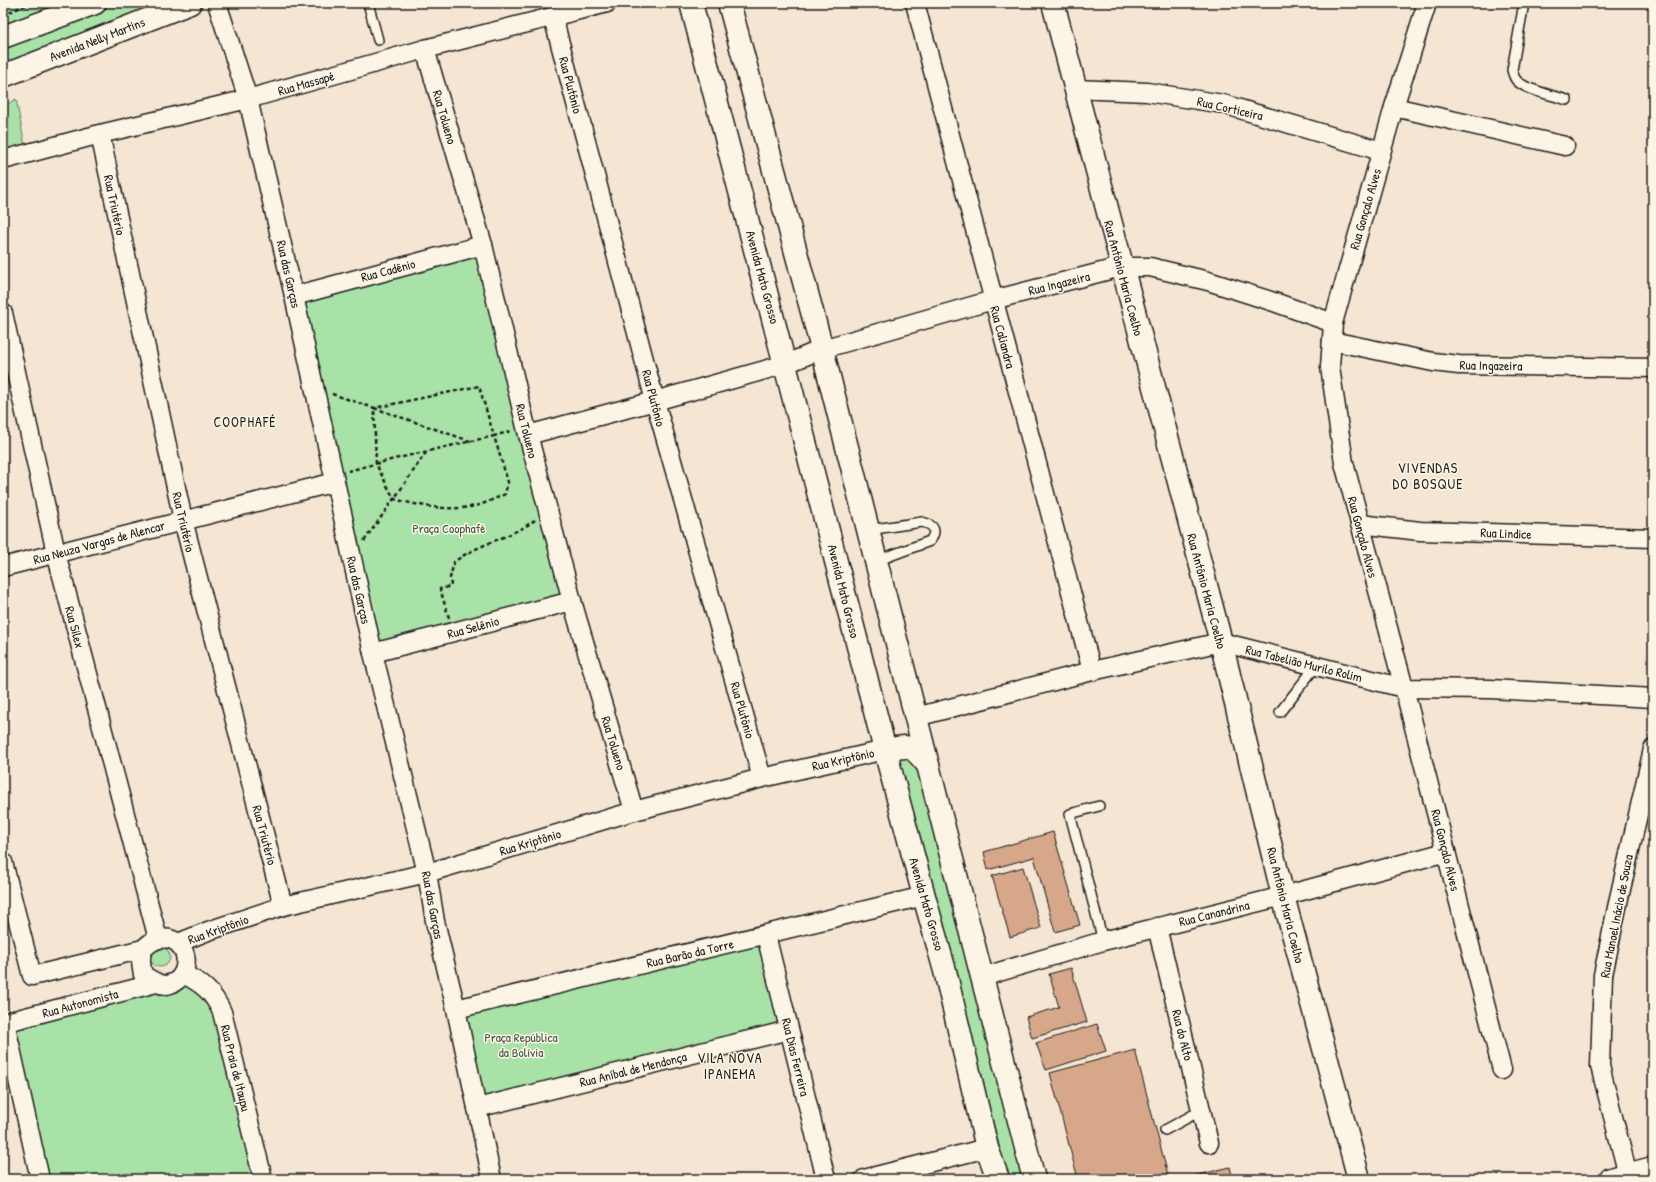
<svg xmlns="http://www.w3.org/2000/svg" width="1656" height="1182" font-family="'Patrick Hand',sans-serif">
  <style>
    .green { fill: #a8e2a7; stroke: #627f62 }
    .building { fill: #d7a78a; stroke: #1c1c1c }
    .lines { fill: none; stroke-linecap: round; stroke-linejoin: round }
    .lane-casing { stroke: #1c1c1c; stroke-width: 12 }
    .street-casing { stroke: #1c1c1c; stroke-width: 21 }
    .secondary-casing { stroke: #1c1c1c; stroke-width: 25 }
    .path { stroke: #1c1c1c; stroke-width: 2.5; stroke-dasharray: 4 3; stroke-linecap: butt }
    .lane { stroke: #fcf5e5; stroke-width: 9 }
    .street { stroke: #fcf5e5; stroke-width: 18 }
    .secondary { stroke: #fcf5e5; stroke-width: 22 }
    .labels { text-anchor: middle; stroke-width: 3; stroke-linejoin: round; paint-order: stroke }
    .street-label { font-size: 13px; fill: #1c1c1c; stroke: #fcf5e5 }
    .park-label { font-size: 13px; fill: #465746; stroke: #fcf5e5 }
    .neighbourhood-label { font-size: 14px; letter-spacing: 1px; fill: #1c1c1c; stroke: #fcf5e5 }
  </style>
  <rect width="100%" height="100%" fill="#f5e5d3"/>
  <filter id="ink" filterUnits="userSpaceOnUse"><feTurbulence type="fractalNoise" baseFrequency=".025" numOctaves="2"/><feDisplacementMap in="SourceGraphic" scale="8" xChannelSelector="R" yChannelSelector="G"/><feConvolveMatrix kernelMatrix="1 2 1 2 8 2 1 2 1" color-interpolation-filters="sRGB"/></filter>
  <g filter="url(#ink)">
    <!-- green -->
    <g class="green">
      <polygon points="3,3 182,3 3,71"/>
      <polygon points="16,99 28,161 9,166 4,184 3,107"/>
      <polygon points="483,245 572,601 373,653 294,296"/>
      <polygon points="916,739 1030,1179 1008,1179 894,744"/>
      <polygon points="766,935 789,1030 477,1108 456,1009"/>
      <circle cx="160" cy="957" r="10"/>
      <polygon points="180,978 215,998 263,1179 40,1179 5,1022"/>
    </g>
    <!-- building -->
    <g class="building">
      <polygon points="1053,832 1080,925 1055,932 1034,857 988,870 984,852"/>
      <polygon points="1023,867 1041,928 1010,937 992,876"/>
      <polygon points="1071,968 1087,1022 1032,1038 1026,1017 1059,1007 1049,974"/>
      <polygon points="1097,1024 1106,1051 1046,1070 1036,1043"/>
      <polygon points="1135,1050 1169,1179 1078,1179 1050,1073"/>
      <polygon points="1230,1167 1233,1179 1182,1179"/>
    </g>
    <g class="lines">
      <!-- lane casing -->
      <g class="lane-casing">
        <g id="lane">
          <polyline points="368,3 378,40"/>
          <path d="M1524,3L1512,70C1513,74 1514,78 1517,81C1528,91 1553,95 1567,100"/>
          <path d="M868,530L922,522C935,525 937,531 930,541L876,561"/>
          <polyline points="1280,712 1316,666"/>
          <polyline points="1099,806 1070,814 1103,941"/>
          <polyline points="1165,1130 1202,1110"/>
        </g>
      </g>
      <!-- street casing -->
      <g class="street-casing">
        <g id="street">
          <polyline points="217,3 248,99 294,296 373,653 427,873 435,921 456,1009 492,1179"/>
          <polyline points="915,3 1092,671"/>
          <polyline points="1427,3 1394,107 1333,323 1330,367 1344,463 1404,688 1502,1070"/>
          <polyline points="553,17 655,401 762,778"/>
          <polyline points="425,49 483,245 526,427 572,601 634,811"/>
          <polyline points="1075,89 1147,92 1223,104 1381,151"/>
          <polyline points="1394,107 1565,146"/>
          <polyline points="100,134 183,520 283,906"/>
          <polyline points="3,160 100,134 248,99 425,49 607,3"/>
          <polyline points="294,296 483,245"/>
          <polyline points="3,313 56,553 158,939"/>
          <polyline points="1332,341 1433,362 1459,365 1653,368"/>
          <polyline points="528,435 655,401 786,364 822,349 993,300 1121,267 1150,267 1208,281 1277,303 1333,323"/>
          <polyline points="1360,524 1420,531 1653,538"/>
          <polyline points="3,567 335,482"/>
          <polyline points="373,653 572,601"/>
          <polyline points="916,717 1092,671 1221,642 1404,688 1490,689 1653,698"/>
          <polyline points="3,862 32,976 143,949"/>
          <polyline points="1157,927 1209,1143"/>
          <polyline points="766,935 826,1179"/>
          <path d="M158,939C162,939 167,938 170,939C193,946 190,982 166,985C158,985 150,979 143,975C139,956 139,947 158,939Z"/>
          <polyline points="178,943 208,931 283,906 427,873 634,811 762,778 885,750"/>
          <path d="M183,974C202,983 213,992 222,1012L263,1179"/>
          <polyline points="982,977 1103,941 1283,896 1446,852"/>
          <polyline points="456,1009 924,896"/>
          <polyline points="5,1022 40,1179"/>
          <polyline points="3,1023 156,983"/>
          <polyline points="477,1108 789,1030"/>
          <polyline points="864,1179 987,1148"/>
          <polyline points="1629,1179 1600,1066 1603,975 1619,898 1653,749"/>
        </g>
      </g>
      <!-- secondary casing -->
      <g class="secondary-casing">
        <g id="secondary">
          <polyline points="691,3 885,750 924,896 945,971 987,1148 998,1179"/>
          <polyline points="729,3 822,349 982,977 1034,1179"/>
          <polyline points="1053,3 1221,642 1283,896 1359,1179"/>
          <polyline points="3,37 95,3"/>
          <polyline points="3,76 190,3"/>
          <path d="M885,750C912,745 910,744 928,765"/>
          <polyline points="1611,1179 1653,1168"/>
        </g>
      </g>
      <!-- path -->
      <g class="path">
        <polyline points="3,15 30,3"/>
        <polyline points="332,394 374,408 479,386 494,436 511,431"/>
        <path d="M348,471C396,458 445,447 494,436L508,482L505,494C497,498 490,501 482,504C456,513 420,506 394,499L427,451"/>
        <polyline points="364,541 394,499 376,464 374,408 470,441"/>
        <path d="M449,618L440,589L451,586L450,578L454,562C479,543 511,538 535,520"/>
      </g>
      <!-- lane -->
      <use href="#lane" class="lane"/>
      <!-- street -->
      <use href="#street" class="street"/>
      <!-- secondary -->
      <use href="#secondary" class="secondary"/>
    </g>
  </g>
  <g class="labels">
    <!-- street labels -->
    <g class="street-label">
      <text transform="translate(97 39) rotate(-21)" y="5">Avenida Nelly Martins</text>
      <text transform="translate(306 83) rotate(-16)" y="5">Rua Massapé</text>
      <text transform="translate(571 85) rotate(75)" y="5">Rua Plutônio</text>
      <text transform="translate(1230 108) rotate(13)" y="5">Rua Corticeira</text>
      <text transform="translate(445 117) rotate(74)" y="5">Rua Tolueno</text>
      <text transform="translate(115 205) rotate(78)" y="5">Rua Triutério</text>
      <text transform="translate(1365 209) rotate(-74)" y="5">Rua Gonçalo Alves</text>
      <text transform="translate(388 270) rotate(-15)" y="5">Rua Cadênio</text>
      <text transform="translate(289 274) rotate(77)" y="5">Rua das Garças</text>
      <text transform="translate(763 277) rotate(75)" y="5">Avenida Mato Grosso</text>
      <text transform="translate(1124 278) rotate(75)" y="5">Rua Antônio Maria Coelho</text>
      <text transform="translate(1059 283) rotate(-14)" y="5">Rua Ingazeira</text>
      <text transform="translate(1003 337) rotate(75)" y="5">Rua Caliandra</text>
      <text transform="translate(1491 365) rotate(1)" y="5">Rua Ingazeira</text>
      <text transform="translate(654 398) rotate(75)" y="5">Rua Plutônio</text>
      <text transform="translate(527 431) rotate(76)" y="5">Rua Tolueno</text>
      <text transform="translate(184 522) rotate(77)" y="5">Rua Triutério</text>
      <text transform="translate(1506 533) rotate(2)" y="5">Rua Lindice</text>
      <text transform="translate(1363 537) rotate(75)" y="5">Rua Gonçalo Alves</text>
      <text transform="translate(99 542) rotate(-15)" y="5">Rua Neuza Vargas de Alencar</text>
      <text transform="translate(359 590) rotate(77)" y="5">Rua das Garças</text>
      <text transform="translate(844 591) rotate(76)" y="5">Avenida Mato Grosso</text>
      <text transform="translate(1207 591) rotate(75)" y="5">Rua Antônio Maria Coelho</text>
      <text transform="translate(75 627) rotate(75)" y="5">Rua Silex</text>
      <text transform="translate(473 627) rotate(-15)" y="5">Rua Selênio</text>
      <text transform="translate(1304 663) rotate(14)" y="5">Rua Tabelião Murilo Rolim</text>
      <text transform="translate(743 710) rotate(74)" y="5">Rua Plutônio</text>
      <text transform="translate(614 743) rotate(73)" y="5">Rua Tolueno</text>
      <text transform="translate(843 759) rotate(-13)" y="5">Rua Kriptônio</text>
      <text transform="translate(265 835) rotate(75)" y="5">Rua Triutério</text>
      <text transform="translate(530 842) rotate(-17)" y="5">Rua Kriptônio</text>
      <text transform="translate(1446 850) rotate(76)" y="5">Rua Gonçalo Alves</text>
      <text transform="translate(927 904) rotate(74)" y="5">Avenida Mato Grosso</text>
      <text transform="translate(433 905) rotate(79)" y="5">Rua das Garças</text>
      <text transform="translate(1286 905) rotate(76)" y="5">Rua Antônio Maria Coelho</text>
      <text transform="translate(1214 913) rotate(-14)" y="5">Rua Canandrina</text>
      <text transform="translate(1616 916) rotate(-79)" y="5">Rua Manoel Inácio de Souza</text>
      <text transform="translate(218 929) rotate(-20)" y="5">Rua Kriptônio</text>
      <text transform="translate(690 953) rotate(-13)" y="5">Rua Barão da Torre</text>
      <text transform="translate(80 1003) rotate(-15)" y="5">Rua Autonomista</text>
      <text transform="translate(1183 1035) rotate(76)" y="5">Rua do Alto</text>
      <text transform="translate(796 1057) rotate(76)" y="5">Rua Dias Ferreira</text>
      <text transform="translate(236 1068) rotate(76)" y="5">Rua Praia de Itaupu</text>
      <text transform="translate(633 1069) rotate(-14)" y="5">Rua Aníbal de Mendonça</text>
    </g>
    <!-- park labels -->
    <g class="park-label">
      <text x="449" y="533">Praça Coophafé</text>
      <text x="521" y="1042">Praça República<tspan x="521" dy="15">da Bolívia</tspan></text>
    </g>
    <!-- neighbourhood labels -->
    <g class="neighbourhood-label">
      <text x="245" y="427">COOPHAFÉ</text>
      <text x="1428" y="473">VIVENDAS<tspan x="1428" dy="16">DO BOSQUE</tspan></text>
      <text x="730" y="1063">VILA NOVA<tspan x="730" dy="16">IPANEMA</tspan></text>
    </g>
  </g>
  <!-- margin -->
  <rect width="1656" height="1182" fill="none" stroke="#fcf5e5" stroke-width="16"/>
  <rect x="8" y="8" width="1640" height="1166" fill="none" stroke="#1c1c1c" stroke-width="1.5" filter="url(#ink)"/>
</svg>
